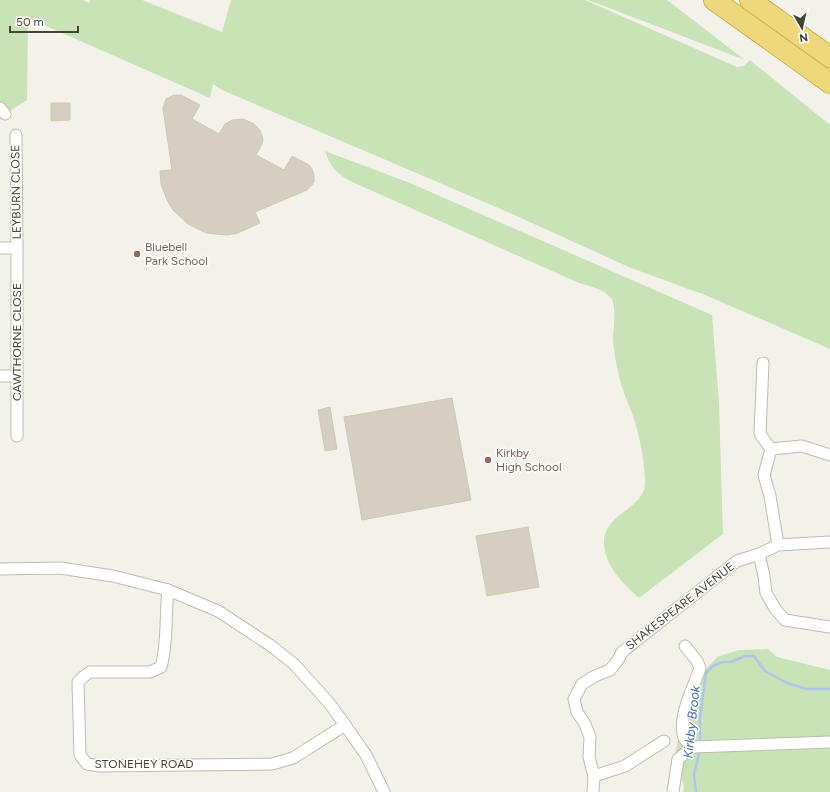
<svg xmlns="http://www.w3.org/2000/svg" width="830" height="792" font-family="Figtree,sans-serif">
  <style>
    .green { fill: #c9e2b8 }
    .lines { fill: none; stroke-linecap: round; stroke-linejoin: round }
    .stream { stroke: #aec7e8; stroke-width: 2.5 }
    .building { fill: #d4cfc1; stroke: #cec8b5 }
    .minor-casing { stroke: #bebbae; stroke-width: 13 }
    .motorway-casing { stroke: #ccb14c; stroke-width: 22 }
    .minor { stroke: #fff; stroke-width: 11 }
    .motorway { stroke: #edd97b; stroke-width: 20 }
    .education-dot { fill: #8d6e63; stroke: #fff; stroke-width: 1.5 }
    .labels { text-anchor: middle; stroke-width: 3; stroke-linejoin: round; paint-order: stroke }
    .street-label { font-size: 12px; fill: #464339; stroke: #fff }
    .education-label { font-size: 12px; fill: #785e54; stroke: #fff; text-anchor: start }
    .water-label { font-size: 13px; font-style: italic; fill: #3e6aa6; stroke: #fff }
  </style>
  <rect width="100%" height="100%" fill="#f3f2ea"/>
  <!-- green -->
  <g class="green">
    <polygon points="0,0 83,0 89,3 90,0 142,0 222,32 231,0 585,0 737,67 744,66 750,60 830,125 830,349 705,295 631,268 510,213 222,90 213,84 210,98 28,18 27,100 5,114 0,107"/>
    <polygon points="588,0 667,0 745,60"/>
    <path d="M325,151L410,183L712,315L719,402L723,534L639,598C622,583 605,566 604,543C603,514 643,509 645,485C646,467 639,433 633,416C627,400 620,385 617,367C615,359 614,349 613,340C613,329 617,307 611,298C604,289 589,286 579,283L350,181C336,173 330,166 325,151Z"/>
    <polygon points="768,649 777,657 830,670 830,792 683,792 684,786 677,764 673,767 687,690 717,657 739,650"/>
  </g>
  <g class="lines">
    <!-- stream -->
    <g class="stream">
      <polyline points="700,744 700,718 706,673 713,666 722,662 731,662 745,656 754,656 765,671 787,683 806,689 830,689"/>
      <polyline points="696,792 694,774 700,749"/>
    </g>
  </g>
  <!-- building -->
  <g class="building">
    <polygon points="174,95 181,95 200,105 192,119 219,134 225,124 232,120 243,119 254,124 260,130 263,139 262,144 256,155 284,170 292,156 309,165 312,169 314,175 314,182 311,186 307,190 255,212 260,223 238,233 227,235 216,234 206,233 188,224 173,210 167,200 161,184 160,171 172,170 163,108 166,99"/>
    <polygon points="51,103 70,103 70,120 51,121"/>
    <polygon points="452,398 471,500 362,520 344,417"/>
    <polygon points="330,407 337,449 325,451 318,410"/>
    <polygon points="528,527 539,587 487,596 476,536"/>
  </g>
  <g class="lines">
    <!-- minor casing -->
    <g class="minor-casing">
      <g id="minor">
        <polyline points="0,108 5,114"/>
        <polyline points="16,135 17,248 17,436"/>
        <polyline points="0,248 17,248"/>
        <polyline points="763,363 760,434 771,449"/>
        <polyline points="0,376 16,376"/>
        <polyline points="778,545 770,496 764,475 771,449 802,446 830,455"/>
        <polyline points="759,554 764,576 766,593 776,610 785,620 830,627"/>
        <polyline points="0,569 60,568 113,576 168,590 218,611 270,645 294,664 330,704 345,725 366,755 384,792"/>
        <path d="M168,590C165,615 168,642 161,667L150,672H90L83,677L78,682L80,755L87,764L100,766L272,764L293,758L345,725"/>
        <path d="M685,646L697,661L700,668C694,687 677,717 684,738C686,741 690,744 693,747L830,742"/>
        <polyline points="594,776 625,766 664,741"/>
        <polyline points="593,792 594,776 589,757 590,737 585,724 577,712 574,699 582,684 595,676 610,670 618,660 622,652 737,561 759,554 778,545 830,542"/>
        <polyline points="673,792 678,759 693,747"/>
      </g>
    </g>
    <!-- motorway casing -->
    <g class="motorway-casing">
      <g id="motorway">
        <polyline points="714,0 830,83"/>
        <polyline points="750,0 830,57"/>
      </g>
    </g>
    <!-- minor -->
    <use href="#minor" class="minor"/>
    <!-- motorway -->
    <use href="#motorway" class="motorway"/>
  </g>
  <!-- markers -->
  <g class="education-dot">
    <circle cx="137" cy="254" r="4"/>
    <circle cx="488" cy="460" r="4"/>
  </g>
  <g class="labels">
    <!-- street labels -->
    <g class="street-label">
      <text transform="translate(16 192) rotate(-91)" y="4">LEYBURN CLOSE</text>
      <text transform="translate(17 342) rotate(-90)" y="4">CAWTHORNE CLOSE</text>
      <text transform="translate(680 606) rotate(-38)" y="4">SHAKESPEARE AVENUE</text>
      <text x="144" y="768">STONEHEY ROAD</text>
    </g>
    <!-- education labels -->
    <g class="education-label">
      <text x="145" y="251">Bluebell<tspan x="145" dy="14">Park School</tspan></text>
      <text x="496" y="457">Kirkby<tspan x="496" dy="14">High School</tspan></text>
    </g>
    <!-- water labels -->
    <g class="water-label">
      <text transform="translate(691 722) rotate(-84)" y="5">Kirkby Brook</text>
    </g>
  </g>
  <!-- north arrow -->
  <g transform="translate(802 28) rotate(171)" stroke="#ffffff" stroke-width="3" paint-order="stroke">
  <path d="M0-3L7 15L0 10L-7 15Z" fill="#464339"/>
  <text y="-6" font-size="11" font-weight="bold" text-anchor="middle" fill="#464339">N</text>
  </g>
  <!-- scale -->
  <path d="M10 26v6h68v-6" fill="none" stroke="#464339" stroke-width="2"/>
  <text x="16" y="26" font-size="12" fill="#464339" stroke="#ffffff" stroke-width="3" paint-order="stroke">50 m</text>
</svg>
